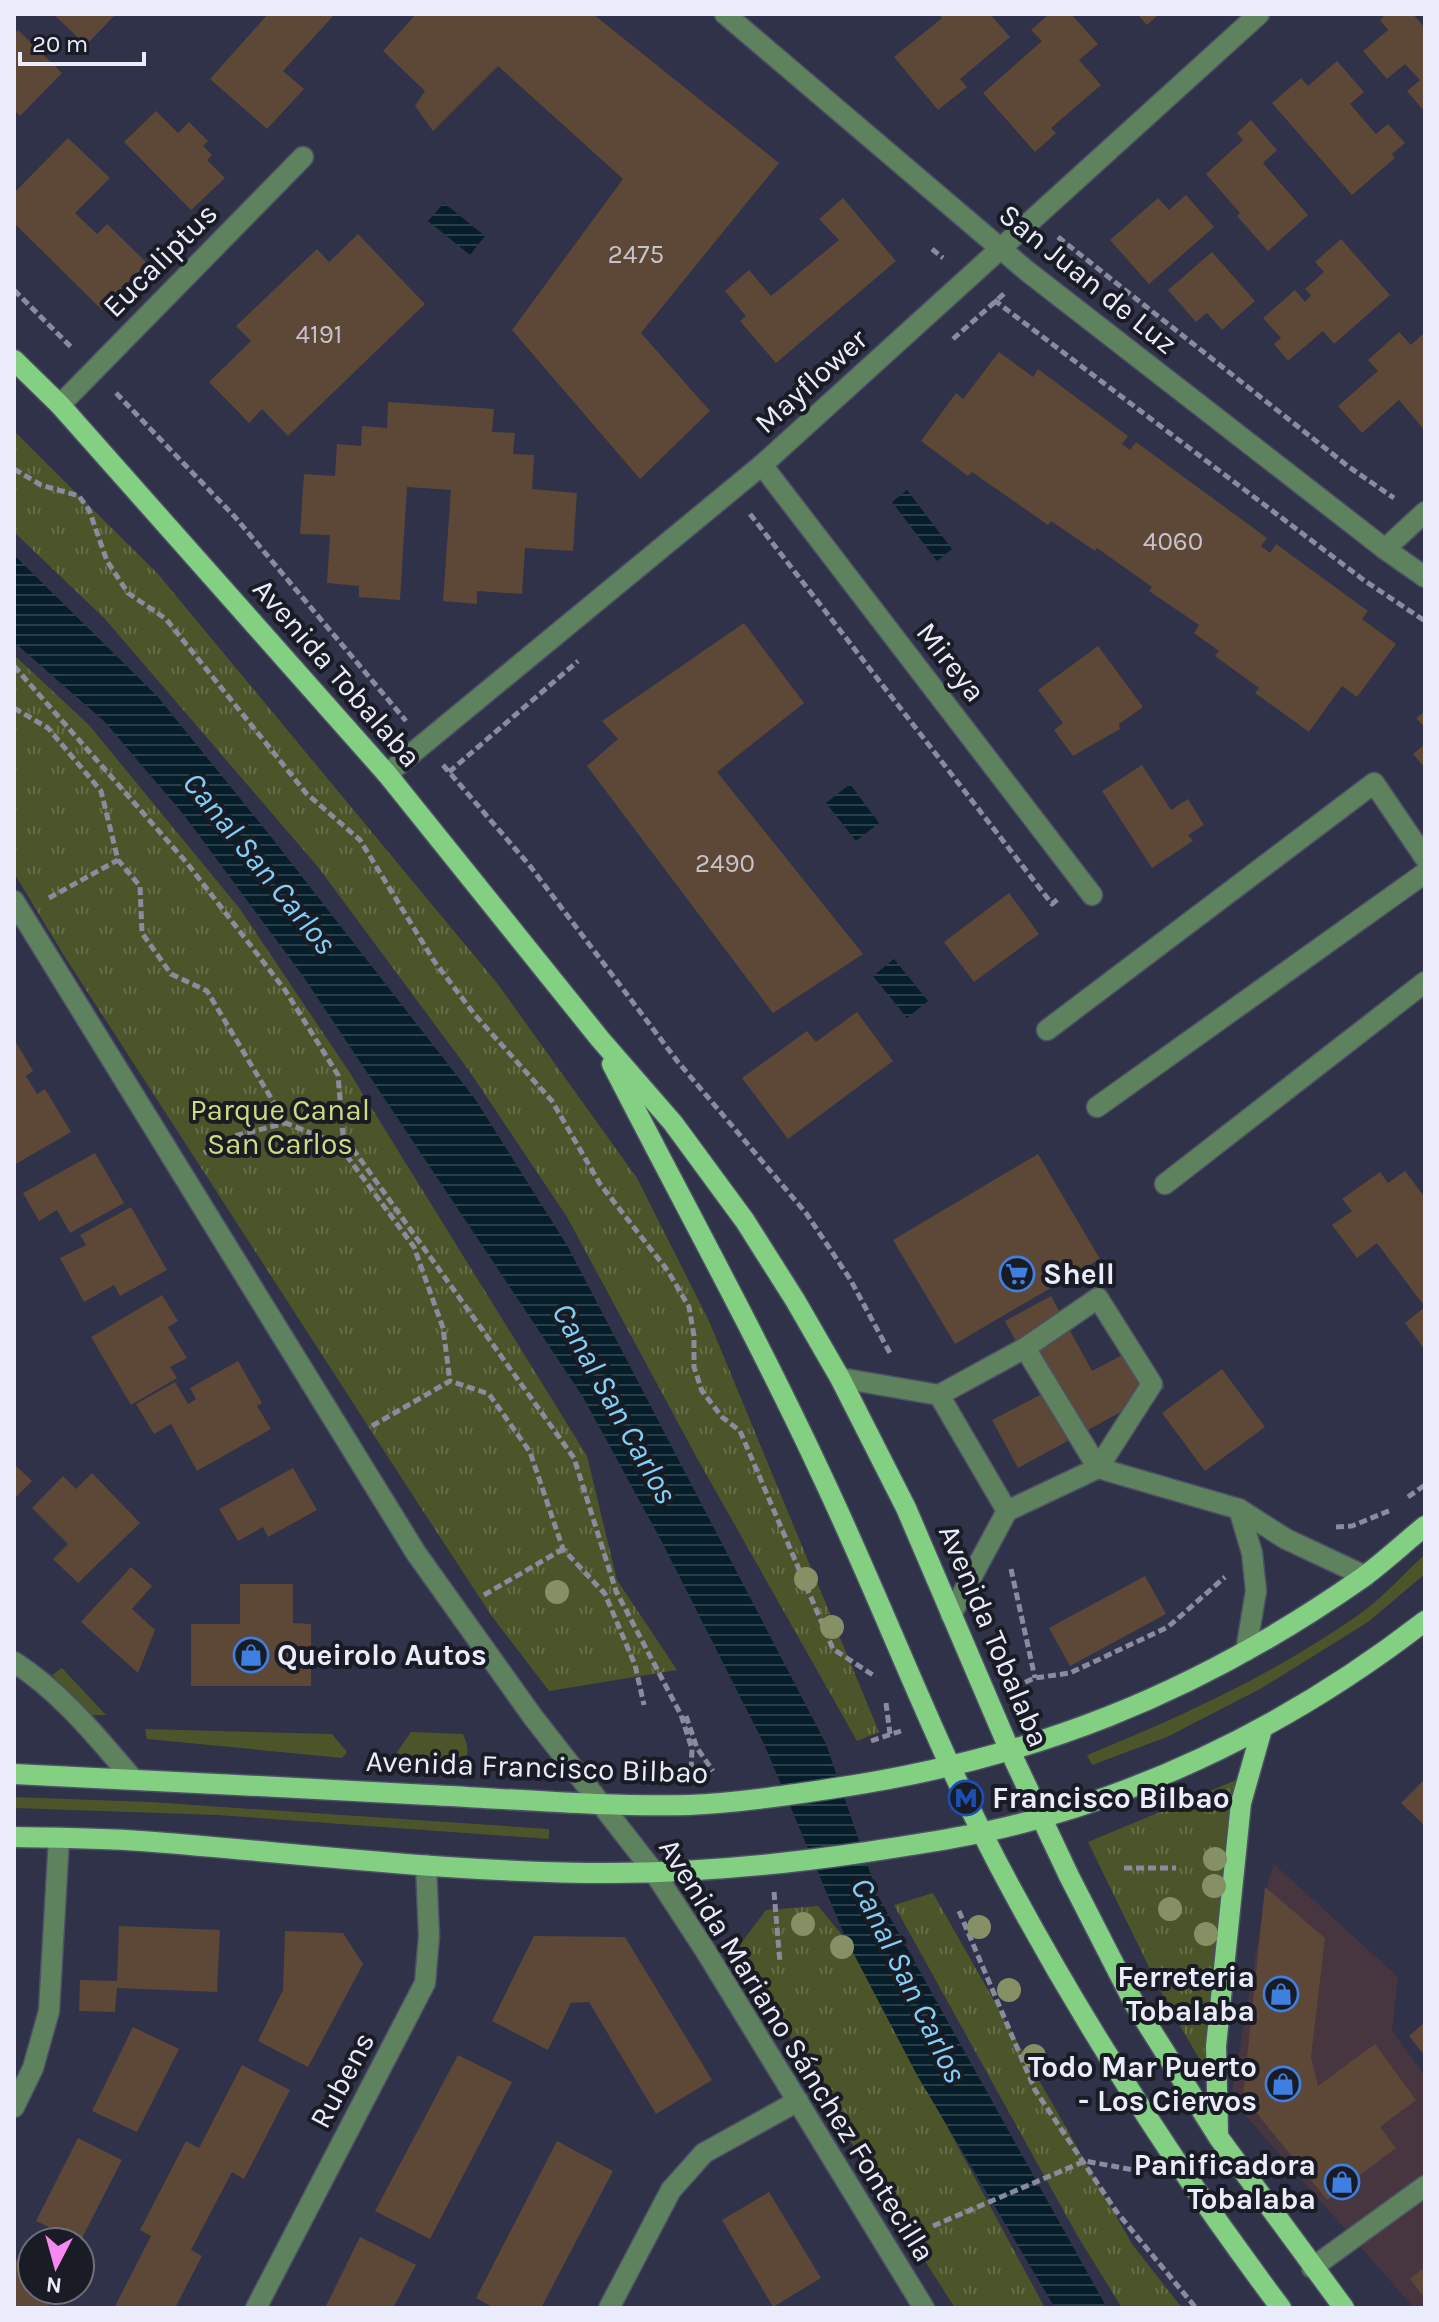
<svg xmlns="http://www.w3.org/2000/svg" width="1439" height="2322" font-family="Karla,sans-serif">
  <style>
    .commercial { fill: #473540 }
    .grass { fill: #4c5429 }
    .park { fill: url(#park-tufts) }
    .water { fill: url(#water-rules) }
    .building { fill: #5d4737 }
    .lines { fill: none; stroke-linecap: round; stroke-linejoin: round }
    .minor-casing { stroke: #4d5065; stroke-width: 23 }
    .major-casing { stroke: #4d5065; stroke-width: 23 }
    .path { stroke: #898c9e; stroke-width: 5; stroke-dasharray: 8 4; stroke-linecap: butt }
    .minor { stroke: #5e825d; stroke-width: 20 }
    .major { stroke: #84d083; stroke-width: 20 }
    .tree { fill: #859065 }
    .labels { text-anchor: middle; stroke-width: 8; stroke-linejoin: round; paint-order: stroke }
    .number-label { font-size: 26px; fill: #c7c3ca }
    .street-label { font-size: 30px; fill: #eaecfb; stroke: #191b25 }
    .park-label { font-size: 30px; fill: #ccdd7c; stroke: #191b25 }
    .poi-label { font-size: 30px; font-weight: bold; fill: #eaecfb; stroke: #191b25; text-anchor: start }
    .water-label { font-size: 32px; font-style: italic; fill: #7fd1fa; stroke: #191b25 }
  </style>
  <defs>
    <pattern id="park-tufts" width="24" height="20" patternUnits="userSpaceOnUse" patternTransform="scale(2)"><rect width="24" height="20" fill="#4c5429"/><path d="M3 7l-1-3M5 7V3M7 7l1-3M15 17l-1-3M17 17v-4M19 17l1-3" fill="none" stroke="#666d49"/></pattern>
    <pattern id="water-rules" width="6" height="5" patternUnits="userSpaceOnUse" patternTransform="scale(2)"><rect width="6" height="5" fill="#051e29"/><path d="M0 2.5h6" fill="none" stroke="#2a3f49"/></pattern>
  </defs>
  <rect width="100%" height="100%" fill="#2f3248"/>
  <!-- commercial -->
  <polygon class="commercial" points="1274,1864 1398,1977 1392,2031 1425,2076 1425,2308 1414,2308 1231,2099 1268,1881"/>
  <!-- grass -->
  <g class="grass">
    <path d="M1425,1554V1574L1368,1622L1262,1688L1167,1737L1092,1765L1087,1755C1181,1717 1274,1674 1357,1616C1382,1599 1403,1574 1425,1554Z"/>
    <polygon points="62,1668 106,1715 91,1715 52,1675"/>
    <polygon points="145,1729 332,1734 347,1752 342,1758 147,1739"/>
    <path d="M411,1732L463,1734C469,1747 469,1755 463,1768L403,1763L397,1752Z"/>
    <polygon points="14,1797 150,1802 549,1829 549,1839 217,1815 14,1808"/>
  </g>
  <!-- park -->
  <g class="park">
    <polygon points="14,431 158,574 497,983 637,1178 709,1321 879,1732 857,1741 697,1458 567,1217 470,1072 318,867 105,619 14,532"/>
    <polygon points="14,655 89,725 240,909 350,1073 587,1456 617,1580 677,1670 549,1691 491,1615 410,1491 63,954 14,873"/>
    <polygon points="1241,1778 1216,2088 1164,1998 1088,1842"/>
    <polygon points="933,1893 1132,2244 1182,2308 1122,2308 1077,2235 894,1905"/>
    <polygon points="818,1906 847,1941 1045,2308 955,2308 870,2175 738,1947 766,1910"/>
  </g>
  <!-- water -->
  <g class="water">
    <polygon points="444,203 485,236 470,255 428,221"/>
    <polygon points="907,490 952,549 937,561 892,502"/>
    <polygon points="14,555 157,696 268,833 475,1099 568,1247 826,1744 878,1896 1107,2308 1055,2308 917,2075 847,1941 764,1744 662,1542 583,1397 303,976 184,815 105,722 14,642"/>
    <polygon points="850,784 879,823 856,841 826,803"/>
    <polygon points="894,959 928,1001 907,1018 873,976"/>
  </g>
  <!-- building -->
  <g class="building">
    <polygon points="53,14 116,14 86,45"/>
    <polygon points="268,14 335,14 283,71 304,89 267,129 210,79"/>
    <polygon points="416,14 593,14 779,163 641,333 710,411 640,479 512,330 623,179 498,66 433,131 415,106 425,91 383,51"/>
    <polygon points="939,14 990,14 1010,37 960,79 967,87 938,110 894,57 942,18"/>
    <polygon points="1049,14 1071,14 1098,44 1079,60 1101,85 1051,128 1056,133 1035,152 983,93 1042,41 1031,30"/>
    <polygon points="1137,14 1159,14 1147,25"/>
    <polygon points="1386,14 1413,14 1425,28 1425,112 1407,91 1420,80 1405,64 1387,79 1363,51 1388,30 1380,20"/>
    <polygon points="18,30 62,73 20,116 14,110 14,34"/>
    <polygon points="1337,61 1364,92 1350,104 1376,134 1388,124 1405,143 1392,154 1395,158 1352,195 1272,103 1301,78 1308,86"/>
    <polygon points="156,111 178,133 189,122 208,141 203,146 212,155 207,160 225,178 191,210 124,142"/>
    <polygon points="1251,120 1277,150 1263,163 1308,215 1268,251 1237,216 1240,213 1206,174 1243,140 1237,133"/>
    <polygon points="68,138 110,178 75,213 97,234 107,224 147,263 102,310 14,223 14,193"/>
    <polygon points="1186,195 1214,227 1149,284 1110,240 1158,198 1169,210"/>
    <polygon points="843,198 896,261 776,363 740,321 746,316 725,291 749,270 771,296 839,240 819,219"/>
    <polygon points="358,234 425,304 288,436 262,409 249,423 209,382 251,341 236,326 317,249 329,262"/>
    <polygon points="1341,239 1390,295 1334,344 1323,331 1288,361 1274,344 1281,338 1263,318 1295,290 1305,302 1311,295 1305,289 1324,272 1315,262"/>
    <polygon points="1212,252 1255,301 1222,330 1207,313 1196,322 1168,290"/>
    <polygon points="1399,332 1411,345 1425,332 1425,431 1399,400 1362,433 1338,406 1378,371 1368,360"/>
    <polygon points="999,352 1033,377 1038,369 1128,436 1122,444 1130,450 1136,442 1267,538 1261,546 1270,553 1276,544 1368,611 1362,619 1396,644 1357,697 1342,686 1309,732 1255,693 1259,688 1215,656 1219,651 1194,633 1199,625 1149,591 1152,587 1097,548 1095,551 1051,521 1048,525 972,472 968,476 921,441 956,393 963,399"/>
    <polygon points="388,402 494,409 492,432 515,433 513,454 534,455 532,489 577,493 573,551 525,548 522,594 477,591 477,604 443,601 451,490 407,487 400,600 359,597 359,586 327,583 330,535 300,534 304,474 335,476 337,444 361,446 362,426 387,428"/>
    <polygon points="744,623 804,703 717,772 863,954 773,1013 587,766 618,739 602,721"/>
    <polygon points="1098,646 1143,707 1119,724 1120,729 1073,756 1054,730 1063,723 1038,690"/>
    <polygon points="1425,711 1425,728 1416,718"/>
    <polygon points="1425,744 1425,768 1413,754"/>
    <polygon points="1142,765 1171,810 1188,799 1204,825 1188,835 1193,841 1152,868 1102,791"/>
    <polygon points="1009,893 1039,934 974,982 944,942"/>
    <polygon points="857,1012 893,1061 788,1139 742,1078 807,1031 816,1042"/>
    <polygon points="14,1039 33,1071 26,1076 37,1094 45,1089 71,1132 14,1165"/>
    <polygon points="95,1153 124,1203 70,1233 57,1210 39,1221 23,1193"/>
    <polygon points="1038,1154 1100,1259 955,1344 893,1240"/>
    <polygon points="1405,1171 1423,1195 1425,1193 1425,1350 1405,1323 1425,1307 1377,1243 1357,1258 1332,1225 1352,1211 1342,1199 1380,1172 1388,1183"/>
    <polygon points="131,1207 167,1270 120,1296 114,1285 84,1302 60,1258 86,1245 80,1235"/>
    <polygon points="162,1295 178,1321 168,1327 187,1358 170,1367 177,1378 131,1405 91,1337"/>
    <polygon points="1051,1296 1092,1371 1141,1345 1165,1388 1018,1468 992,1420 1044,1393 1005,1321"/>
    <polygon points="238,1361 262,1403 257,1406 271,1429 197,1471 171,1424 154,1434 136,1404 175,1382 188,1404 196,1399 190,1388"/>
    <polygon points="1222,1369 1265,1427 1205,1471 1162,1413"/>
    <polygon points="14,1464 32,1481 14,1499"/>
    <polygon points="293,1468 317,1510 268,1537 263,1527 238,1541 219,1509"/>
    <polygon points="92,1473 140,1523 78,1583 53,1559 68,1544 32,1508 63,1476 76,1489"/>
    <polygon points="131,1567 152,1586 132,1609 155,1630 138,1673 81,1622"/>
    <polygon points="1145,1576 1166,1614 1070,1666 1049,1628"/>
    <polygon points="240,1584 293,1584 293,1623 311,1624 311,1686 191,1686 191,1624 240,1624"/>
    <polygon points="1425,1779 1425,1826 1401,1803"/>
    <polygon points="1265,1887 1325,1938 1311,2057 1318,2086 1375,2044 1416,2100 1380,2127 1396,2148 1327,2200 1243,2096"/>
    <polygon points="119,1926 220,1930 217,1992 117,1988 115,2012 79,2011 80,1980 117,1981"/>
    <polygon points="285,1931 343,1933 363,1964 308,2067 258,2041 283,1990"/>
    <polygon points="534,1936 625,1937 712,2080 656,2114 589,2002 571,2003 548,2050 492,2021"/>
    <polygon points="1425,2022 1425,2056 1409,2036"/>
    <polygon points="133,2027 179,2049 137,2132 92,2111"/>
    <polygon points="458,2055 512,2082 430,2239 375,2211"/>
    <polygon points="242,2065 290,2090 244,2179 232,2172 191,2250 202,2256 175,2308 114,2308 151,2236 140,2230 186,2141 199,2148"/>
    <polygon points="78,2138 122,2160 80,2242 36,2221"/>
    <polygon points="557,2141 613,2171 541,2308 494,2308 476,2298"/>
    <polygon points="769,2192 821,2278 773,2307 722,2220"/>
    <polygon points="360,2237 416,2265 393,2308 325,2308"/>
    <polygon points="22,2249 32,2254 32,2290 57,2290 48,2308 14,2308 14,2265"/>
    <polygon points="1425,2267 1425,2298 1410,2279"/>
  </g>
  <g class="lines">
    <!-- minor casing -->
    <g class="minor-casing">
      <g id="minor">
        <polyline points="725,14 1027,271 1385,549 1425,577"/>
        <polyline points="60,405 303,157"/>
        <polyline points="762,465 1092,895"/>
        <polyline points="1385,549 1425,512"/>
        <polyline points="387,774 762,465 1259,14"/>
        <polyline points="14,901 416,1553 533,1717 654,1872 705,1950 924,2308"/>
        <polyline points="1047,1030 1374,783 1425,858"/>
        <polyline points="1097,1107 1425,873"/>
        <polyline points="1165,1184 1425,982"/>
        <polyline points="1025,1348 1098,1298 1152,1384 1098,1468 1007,1511 939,1395 1025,1348 1098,1468 1239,1509 1286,1539 1365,1576"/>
        <polyline points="840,1378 939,1395"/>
        <polyline points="1239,1509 1252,1553 1256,1591 1246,1651"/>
        <polyline points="951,1615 1007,1511"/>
        <path d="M14,1662C61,1692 97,1737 133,1779"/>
        <polyline points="14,2107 33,2068 49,2011 59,1838"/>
        <polyline points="1312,2268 1425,2186"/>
        <polyline points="256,2308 425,1983 429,1936 426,1865"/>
        <polyline points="609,2308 671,2190 704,2153 798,2101"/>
      </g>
    </g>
    <!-- major casing -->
    <g class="major-casing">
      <g id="major">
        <polyline points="14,360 60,405 387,774 600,1039 673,1123 745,1221 795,1300 840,1378 906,1508 1010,1751 1069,1876 1134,2003 1219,2138 1344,2308"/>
        <path d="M612,1064C682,1201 757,1336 822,1476C887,1613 939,1757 1012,1890C1091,2036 1181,2175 1281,2308"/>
        <path d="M14,1774C152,1780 291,1788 429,1795C516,1799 602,1807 689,1805C736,1803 782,1796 829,1789C1030,1760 1195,1695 1362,1578C1384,1562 1404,1543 1425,1526"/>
        <path d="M14,1837C61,1838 108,1838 154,1842C306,1854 458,1873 610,1873C694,1873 777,1865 860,1853C920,1844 982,1835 1041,1818C1181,1778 1310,1710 1425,1621"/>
        <polyline points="1218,2134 1216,2046 1241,1803 1262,1729"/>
      </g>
    </g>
    <!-- path -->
    <g class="path">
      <polyline points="1058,237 1349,467 1394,498"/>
      <polyline points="932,249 943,258"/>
      <polyline points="14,290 73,349"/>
      <polyline points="994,300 1365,581 1425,621"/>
      <polyline points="953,339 1005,293"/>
      <polyline points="116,393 235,517 406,721"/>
      <polyline points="14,469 41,485 79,496 89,510 107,561 128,593 166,619 306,793 360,840 434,961 475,1015 552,1101 600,1184 668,1271 689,1307 694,1336 694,1367 702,1391 722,1417 740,1431 833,1649 876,1677"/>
      <polyline points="750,514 1052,904 1058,899"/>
      <polyline points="14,666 187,863 285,990 338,1075 343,1135 574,1458 616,1591 681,1715 692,1749 691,1773"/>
      <polyline points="14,708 48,728 101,791 118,860 140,886 142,933 171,974 207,991 286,1123 338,1144 414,1247 443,1328 450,1381"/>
      <polyline points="443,765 530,866 678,1062 806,1213 850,1279 891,1355"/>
      <polyline points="449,772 578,661"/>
      <polyline points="49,898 118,860"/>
      <polyline points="204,1153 234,1136 286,1123"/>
      <polyline points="372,1426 450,1381 489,1394 530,1452 563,1549 605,1594 635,1665 644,1705"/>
      <polyline points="1408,1497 1425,1485"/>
      <polyline points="1336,1527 1352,1526 1391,1510"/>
      <polyline points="1011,1569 1035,1678"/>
      <polyline points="484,1595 563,1549"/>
      <polyline points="1014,1687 1035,1678 1070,1673 1168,1627 1225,1577"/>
      <polyline points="886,1703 890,1734"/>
      <polyline points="686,1716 697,1748 713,1771"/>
      <polyline points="871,1741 901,1731"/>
      <polyline points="1124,1868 1176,1868"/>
      <polyline points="774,1892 780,1963"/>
      <polyline points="959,1911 1035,2090 1116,2211 1196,2308"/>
      <polyline points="933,2226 1085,2161 1145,2172"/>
    </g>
    <!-- minor -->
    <use href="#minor" class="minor"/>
    <!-- major -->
    <use href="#major" class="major"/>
  </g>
  <!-- trees -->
  <g class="tree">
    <circle cx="806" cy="1579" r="12"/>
    <circle cx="557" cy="1592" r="12"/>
    <circle cx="832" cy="1627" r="12"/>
    <circle cx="1215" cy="1859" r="12"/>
    <circle cx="1214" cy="1886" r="12"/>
    <circle cx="1170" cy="1909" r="12"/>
    <circle cx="803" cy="1924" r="12"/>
    <circle cx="979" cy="1927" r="12"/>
    <circle cx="1206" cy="1934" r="12"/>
    <circle cx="842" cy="1947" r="12"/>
    <circle cx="1009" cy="1990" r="12"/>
    <circle cx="1034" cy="2056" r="12"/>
  </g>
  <!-- icons -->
  <defs>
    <g id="supermarket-ring" transform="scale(1.8)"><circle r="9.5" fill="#191b25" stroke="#3f7fe0" stroke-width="1.5"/><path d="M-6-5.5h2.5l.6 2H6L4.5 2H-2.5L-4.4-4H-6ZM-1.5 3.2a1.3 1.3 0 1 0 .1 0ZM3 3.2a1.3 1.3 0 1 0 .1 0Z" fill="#3f7fe0"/></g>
    <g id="shop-ring" transform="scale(1.8)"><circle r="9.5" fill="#191b25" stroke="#3f7fe0" stroke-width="1.5"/><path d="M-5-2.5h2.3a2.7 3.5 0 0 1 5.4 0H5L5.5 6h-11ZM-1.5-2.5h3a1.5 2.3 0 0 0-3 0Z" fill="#3f7fe0"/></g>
    <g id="metro-ring" transform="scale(1.8)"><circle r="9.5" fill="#191b25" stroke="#1a4fb4" stroke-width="1.5"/><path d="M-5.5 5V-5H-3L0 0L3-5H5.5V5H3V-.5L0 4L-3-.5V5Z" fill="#1a4fb4"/></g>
  </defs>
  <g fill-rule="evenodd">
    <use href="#supermarket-ring" x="1017" y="1274"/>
    <use href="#shop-ring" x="251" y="1655"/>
    <use href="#metro-ring" x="966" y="1798"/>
    <use href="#shop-ring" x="1281" y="1994"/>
    <use href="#shop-ring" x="1283" y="2084"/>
    <use href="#shop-ring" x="1342" y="2182"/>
  </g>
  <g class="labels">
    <!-- number labels -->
    <g class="number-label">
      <text x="636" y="263">2475</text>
      <text x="319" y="343">4191</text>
      <text x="1173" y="550">4060</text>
      <text x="725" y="872">2490</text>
    </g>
    <!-- street labels -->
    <g class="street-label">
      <text transform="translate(160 260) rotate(-45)" y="10">Eucaliptus</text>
      <text transform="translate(1088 279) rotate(39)" y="10">San Juan de Luz</text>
      <text transform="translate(811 381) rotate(-42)" y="10">Mayflower</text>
      <text transform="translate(951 662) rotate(52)" y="10">Mireya</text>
      <text transform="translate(337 673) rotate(49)" y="10">Avenida Tobalaba</text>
      <text transform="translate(994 1636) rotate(67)" y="10">Avenida Tobalaba</text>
      <text transform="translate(537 1767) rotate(2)" y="10">Avenida Francisco Bilbao</text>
      <text transform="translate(797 2050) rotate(58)" y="10">Avenida Mariano Sánchez Fontecilla</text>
      <text transform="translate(342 2080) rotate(-62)" y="10">Rubens</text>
    </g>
    <!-- park labels -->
    <g class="park-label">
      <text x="280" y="1120">Parque Canal<tspan x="280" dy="34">San Carlos</tspan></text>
    </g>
    <!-- poi labels -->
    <g class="poi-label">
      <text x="1043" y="1284">Shell</text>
      <text x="277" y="1665">Queirolo Autos</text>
      <text x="992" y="1808">Francisco Bilbao</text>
      <text x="1255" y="1987" text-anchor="end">Ferreteria<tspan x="1255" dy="34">Tobalaba</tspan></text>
      <text x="1257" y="2077" text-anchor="end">Todo Mar Puerto<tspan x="1257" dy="34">- Los Ciervos</tspan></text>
      <text x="1316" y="2175" text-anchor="end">Panificadora<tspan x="1316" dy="34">Tobalaba</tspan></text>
    </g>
    <!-- water labels -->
    <g class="water-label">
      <text transform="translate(260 863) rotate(51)" y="11">Canal San Carlos</text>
      <text transform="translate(615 1403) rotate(61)" y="11">Canal San Carlos</text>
      <text transform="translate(909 1980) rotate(64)" y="11">Canal San Carlos</text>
    </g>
  </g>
  <!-- border -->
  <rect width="1439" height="2322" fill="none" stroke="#eaecfb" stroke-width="32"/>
  <!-- north arrow -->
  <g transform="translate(56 2266) rotate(186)"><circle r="38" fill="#191b25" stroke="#6d6f7b" stroke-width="2"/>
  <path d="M0-6L14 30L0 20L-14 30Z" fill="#f589ef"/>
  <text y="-12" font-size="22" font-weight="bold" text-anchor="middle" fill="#eaecfb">N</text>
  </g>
  <!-- scale -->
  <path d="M20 52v12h124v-12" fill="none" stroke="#eaecfb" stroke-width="4"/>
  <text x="32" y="52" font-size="24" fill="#eaecfb" stroke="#191b25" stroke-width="6" paint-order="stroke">20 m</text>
</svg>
